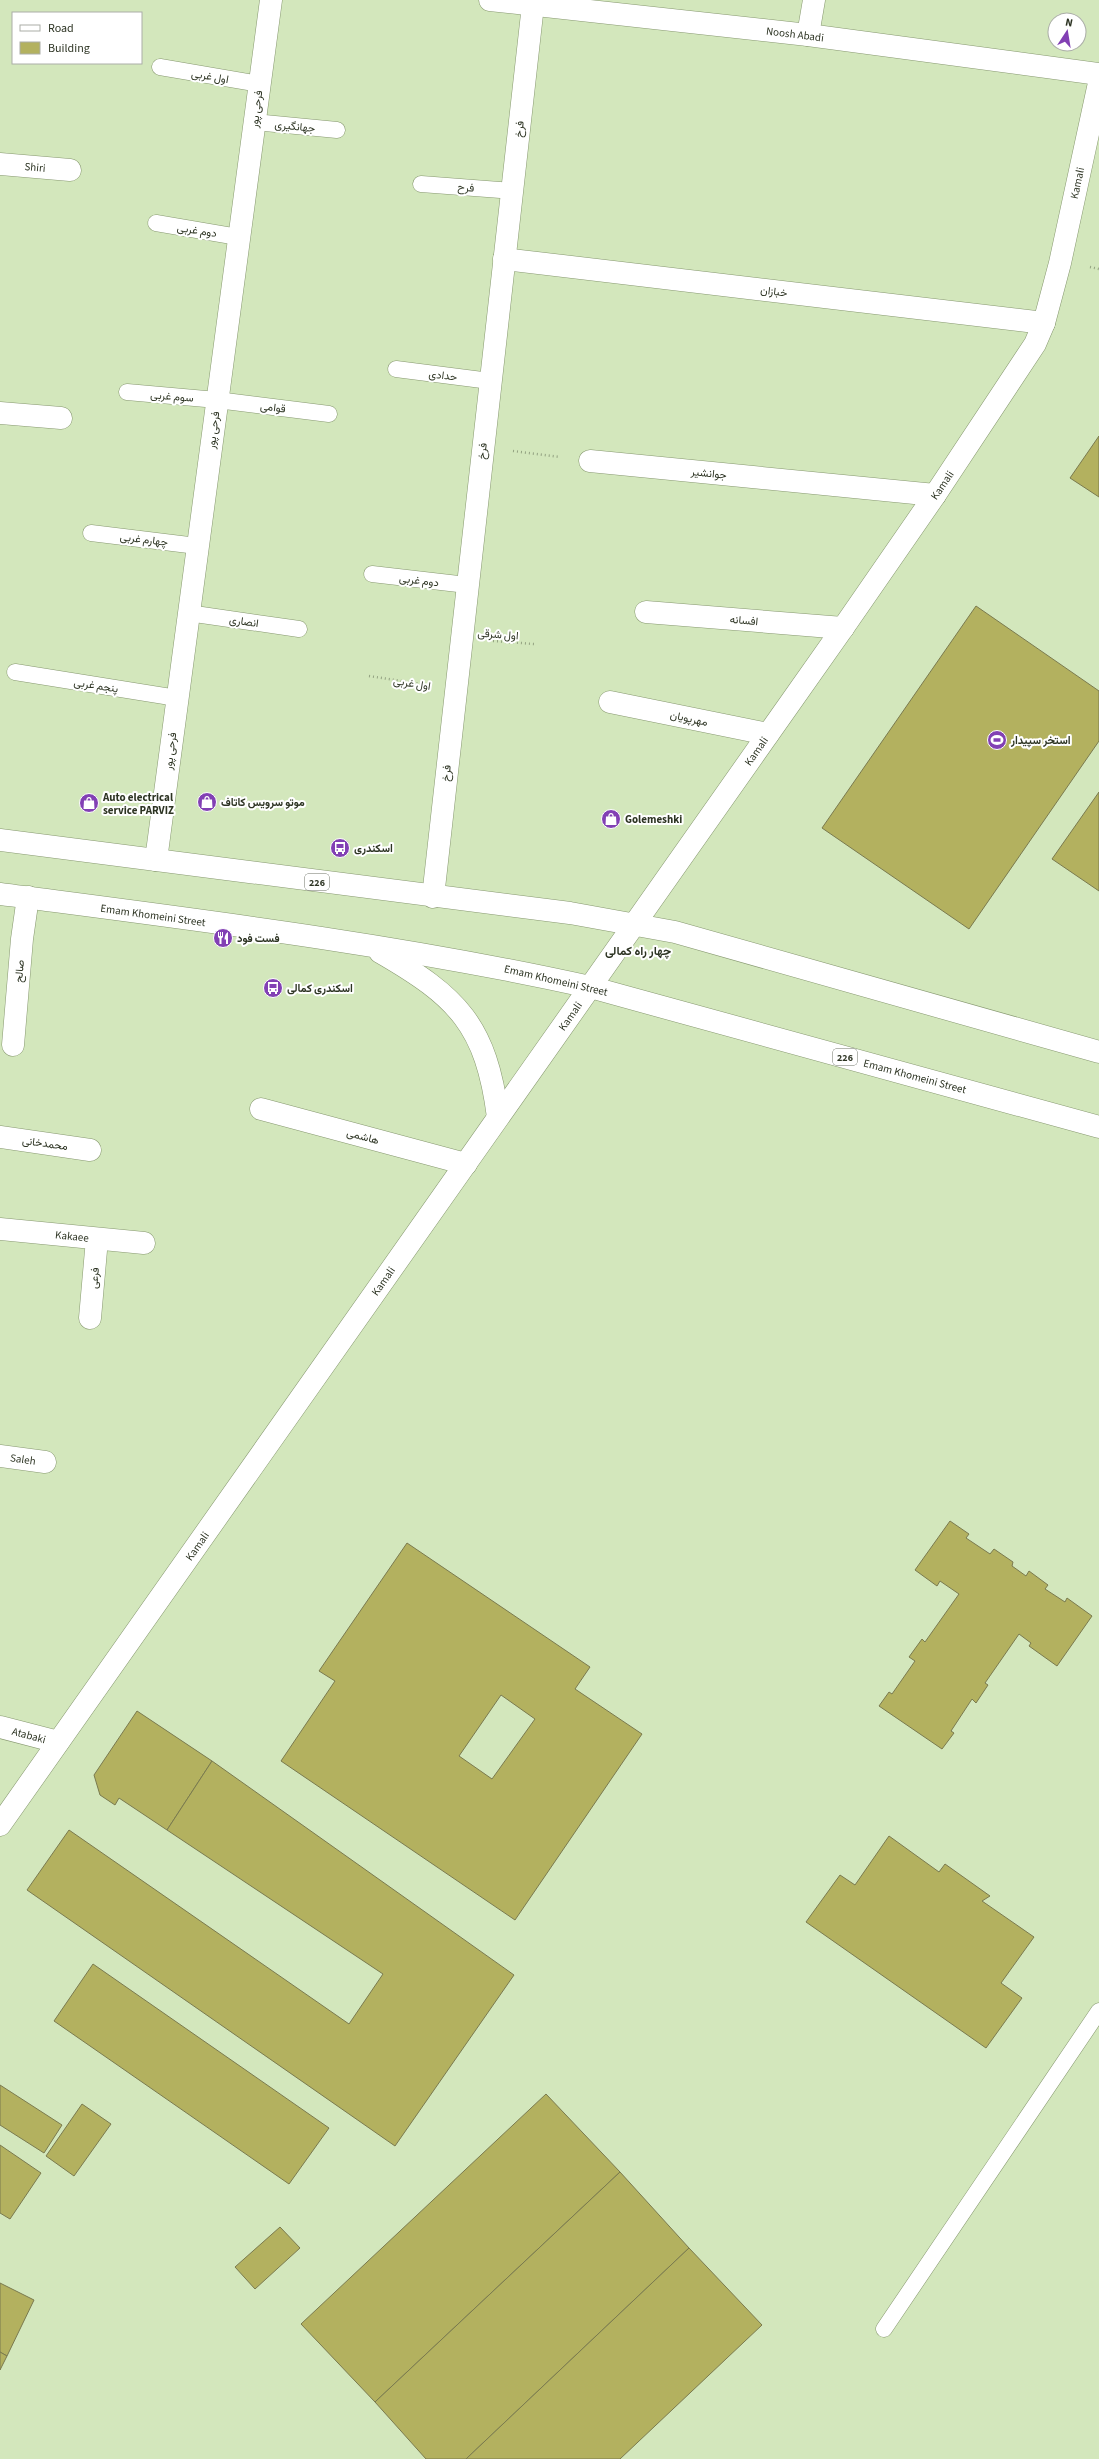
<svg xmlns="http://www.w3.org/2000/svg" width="1099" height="2459" font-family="'Source Sans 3',Vazirmatn,sans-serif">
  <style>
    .building { fill: #b3b15f; stroke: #7a7a4f; fill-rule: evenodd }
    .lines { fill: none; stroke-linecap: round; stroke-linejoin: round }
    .service-casing { stroke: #879870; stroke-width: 17 }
    .minor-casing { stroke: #879870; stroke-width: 23 }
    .secondary-casing { stroke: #879870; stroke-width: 23 }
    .primary-casing { stroke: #879870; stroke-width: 23 }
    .path { stroke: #93a281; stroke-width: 2.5; stroke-dasharray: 1 3; stroke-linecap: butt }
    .service { stroke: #fff; stroke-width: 16 }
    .minor { stroke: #fff; stroke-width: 22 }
    .secondary { stroke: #fff; stroke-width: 22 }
    .primary { stroke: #fff; stroke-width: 22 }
    .labels { text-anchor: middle; stroke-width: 4; stroke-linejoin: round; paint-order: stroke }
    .shield { fill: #fff; stroke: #6c7165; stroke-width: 1 }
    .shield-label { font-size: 10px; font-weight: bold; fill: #2d3423 }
    .street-label { font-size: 11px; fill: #2d3423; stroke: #fff }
    .poi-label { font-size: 11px; font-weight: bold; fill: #2d3423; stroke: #fff; text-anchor: start }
    .neighbourhood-label { font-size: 12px; font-weight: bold; fill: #2d3423; stroke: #fff }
  </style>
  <rect width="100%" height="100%" fill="#d3e7bc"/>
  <!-- building -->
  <g class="building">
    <polygon points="1099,436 1099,497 1070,478"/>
    <polygon points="976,606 1099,691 1099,741 969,929 822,828"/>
    <polygon points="1099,792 1099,891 1052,859"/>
    <polygon points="950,1521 969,1534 966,1538 990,1554 994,1549 1013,1562 1012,1566 1026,1576 1029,1571 1048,1585 1045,1589 1065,1602 1067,1598 1092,1616 1057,1666 1029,1646 1031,1643 1019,1634 985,1683 988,1685 976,1703 972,1699 951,1731 954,1733 942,1749 879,1706 889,1692 892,1694 915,1661 909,1657 922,1639 925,1642 959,1594 940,1581 937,1586 915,1570"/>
    <path d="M407,1543L590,1667L575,1689L642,1734L515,1920L281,1761L335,1681L319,1671ZM501,1695L535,1719L492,1779L459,1756Z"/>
    <polygon points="137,1711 212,1761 167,1830 119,1798 115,1805 100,1795 94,1775"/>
    <polygon points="212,1761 514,1975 395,2146 27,1890 69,1830 349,2024 383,1974 167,1830"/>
    <polygon points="889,1836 939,1872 945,1864 990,1896 982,1901 1034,1937 1001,1983 1022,1998 986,2048 806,1922 840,1875 855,1885"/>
    <polygon points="93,1964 329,2128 289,2184 54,2021"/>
    <polygon points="0,2085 62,2125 44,2153 0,2125"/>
    <polygon points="546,2094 620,2172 375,2402 301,2324"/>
    <polygon points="82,2104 111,2124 74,2176 46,2156"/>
    <polygon points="0,2145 41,2173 10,2219 0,2213"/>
    <polygon points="620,2172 689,2248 466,2459 426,2459 375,2402"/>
    <polygon points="280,2227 300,2248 255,2289 235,2267"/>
    <polygon points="689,2248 762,2325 620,2459 466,2459"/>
    <polygon points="0,2283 34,2300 7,2356 0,2352"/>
    <polygon points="0,2352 7,2356 0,2370"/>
  </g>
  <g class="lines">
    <!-- service casing -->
    <g class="service-casing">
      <g id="service">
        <polyline points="160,67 259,84"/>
        <polyline points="254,122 337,130"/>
        <polyline points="421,184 512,191"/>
        <polyline points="156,223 238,237"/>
        <polyline points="396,369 490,381"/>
        <polyline points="127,392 217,400 329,414"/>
        <polyline points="91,533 197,546"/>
        <polyline points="372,574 467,585"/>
        <polyline points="188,613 299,629"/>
        <polyline points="15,672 177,698"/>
        <polyline points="884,2329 1099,2011"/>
      </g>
    </g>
    <!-- minor casing -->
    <g class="minor-casing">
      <g id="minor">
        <polyline points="490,0 808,35 1099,74"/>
        <polyline points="808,35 814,0"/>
        <polyline points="0,164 70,170"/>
        <polyline points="504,259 1044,323"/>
        <polyline points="0,413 61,418"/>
        <polyline points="590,461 935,495"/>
        <polyline points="646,612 843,628"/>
        <polyline points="610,702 768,734"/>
        <polyline points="156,860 271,0"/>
        <polyline points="433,897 533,5"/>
        <polyline points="13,1045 22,939 28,897"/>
        <polyline points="261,1109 466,1164"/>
        <polyline points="0,1137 90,1150"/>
        <polyline points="0,1229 144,1243"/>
        <polyline points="90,1318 97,1239"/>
        <polyline points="0,1456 45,1462"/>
        <polyline points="0,1727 58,1742"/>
      </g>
    </g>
    <!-- secondary casing -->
    <g class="secondary-casing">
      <polyline id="secondary" points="0,1825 843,628 935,495 1035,344 1044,323 1060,263 1099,83"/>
    </g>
    <!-- primary casing -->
    <g class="primary-casing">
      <g id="primary">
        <polyline points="0,840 570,913 675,932 1099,1052"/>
        <path d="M0,894C198,920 396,944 590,987L1099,1127"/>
        <path d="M380,952C458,997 486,1025 498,1117"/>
      </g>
    </g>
    <!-- path -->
    <g class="path">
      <polyline points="1090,267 1099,269"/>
      <polyline points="513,451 560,457"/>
      <polyline points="493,641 534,644"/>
      <polyline points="369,676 427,685"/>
    </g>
    <!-- service -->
    <use href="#service" class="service"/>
    <!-- minor -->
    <use href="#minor" class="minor"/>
    <!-- secondary -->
    <use href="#secondary" class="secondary"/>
    <!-- primary -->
    <use href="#primary" class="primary"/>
  </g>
  <!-- icons -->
  <defs>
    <g id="stadium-disc" transform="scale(1)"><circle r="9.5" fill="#8240b4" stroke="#fff"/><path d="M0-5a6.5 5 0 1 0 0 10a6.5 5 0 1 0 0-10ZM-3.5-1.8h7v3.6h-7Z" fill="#fff"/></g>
    <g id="shop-disc" transform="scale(1)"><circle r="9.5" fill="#8240b4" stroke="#fff"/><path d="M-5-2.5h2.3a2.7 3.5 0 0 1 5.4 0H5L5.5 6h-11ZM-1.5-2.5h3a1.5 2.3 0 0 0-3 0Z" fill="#fff"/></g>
    <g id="bus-disc" transform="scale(1)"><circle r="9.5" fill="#8240b4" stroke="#fff"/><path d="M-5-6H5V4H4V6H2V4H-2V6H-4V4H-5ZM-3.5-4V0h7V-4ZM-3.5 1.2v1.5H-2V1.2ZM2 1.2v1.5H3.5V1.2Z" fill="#fff"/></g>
    <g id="restaurant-disc" transform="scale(1)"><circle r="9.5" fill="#8240b4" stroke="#fff"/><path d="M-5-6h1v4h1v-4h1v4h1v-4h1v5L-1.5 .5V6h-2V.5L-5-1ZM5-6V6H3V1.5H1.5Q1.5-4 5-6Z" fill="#fff"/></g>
  </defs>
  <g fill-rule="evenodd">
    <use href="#stadium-disc" x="997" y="740"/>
    <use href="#shop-disc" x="207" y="802"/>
    <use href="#shop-disc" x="89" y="803"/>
    <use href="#shop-disc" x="611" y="819"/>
    <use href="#bus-disc" x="340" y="848"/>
    <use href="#restaurant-disc" x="223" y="938"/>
    <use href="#bus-disc" x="273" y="988"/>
  </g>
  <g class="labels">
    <!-- shield labels -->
    <g class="shield">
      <rect x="305" y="874" width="24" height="16" rx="3"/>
      <rect x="833" y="1049" width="24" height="16" rx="3"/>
    </g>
    <g class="shield-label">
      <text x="317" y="886">226</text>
      <text x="845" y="1061">226</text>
    </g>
    <!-- street labels -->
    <g class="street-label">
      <text transform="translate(795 34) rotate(7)" y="4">Noosh Abadi</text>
      <text transform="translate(210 76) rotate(10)" y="4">اول غربی</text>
      <text transform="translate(256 109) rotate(-83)" y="4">فرحی پور</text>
      <text transform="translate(295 126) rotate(6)" y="4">جهانگیری</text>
      <text transform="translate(519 129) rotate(-84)" y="4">فرخ</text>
      <text transform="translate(35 167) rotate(5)" y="4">Shiri</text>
      <text transform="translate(1077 183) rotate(-78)" y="4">Kamali</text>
      <text transform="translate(466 187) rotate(5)" y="4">فرح</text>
      <text transform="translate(197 230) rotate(9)" y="4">دوم غربی</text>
      <text transform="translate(774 291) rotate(7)" y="4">خبازان</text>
      <text transform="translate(443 375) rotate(7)" y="4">حدادی</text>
      <text transform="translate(172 396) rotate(5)" y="4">سوم غربی</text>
      <text transform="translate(273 407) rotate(7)" y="4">قوامی</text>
      <text transform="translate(213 430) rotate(-83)" y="4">فرحی پور</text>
      <text transform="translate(482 451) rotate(-83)" y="4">فرخ</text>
      <text transform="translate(709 473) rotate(6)" y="4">جوانشیر</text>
      <text transform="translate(942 485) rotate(-56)" y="4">Kamali</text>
      <text transform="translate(144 539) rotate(7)" y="4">چهارم غربی</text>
      <text transform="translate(419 580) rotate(7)" y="4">دوم غربی</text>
      <text transform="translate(744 620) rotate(5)" y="4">افسانه</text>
      <text transform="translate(244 621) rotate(8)" y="4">انصاری</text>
      <text transform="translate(498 634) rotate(4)" y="4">اول شرقی</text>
      <text transform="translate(412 683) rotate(9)" y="4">اول غربی</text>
      <text transform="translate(96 685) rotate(9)" y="4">پنجم غربی</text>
      <text transform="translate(689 718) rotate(12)" y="4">مهرپویان</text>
      <text transform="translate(170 751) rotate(-83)" y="4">فرحی پور</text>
      <text transform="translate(756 751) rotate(-55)" y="4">Kamali</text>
      <text transform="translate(446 773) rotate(-84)" y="4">فرخ</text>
      <text transform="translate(153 915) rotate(8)" y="4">Emam Khomeini Street</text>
      <text transform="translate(19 971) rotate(-85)" y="4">صالح</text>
      <text transform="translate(556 980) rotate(13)" y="4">Emam Khomeini Street</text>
      <text transform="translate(570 1016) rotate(-55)" y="4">Kamali</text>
      <text transform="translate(915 1076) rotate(15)" y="4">Emam Khomeini Street</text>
      <text transform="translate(363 1136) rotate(15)" y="4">هاشمی</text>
      <text transform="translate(45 1143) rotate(8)" y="4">محمدخانی</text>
      <text transform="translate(72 1236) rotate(6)" y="4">Kakaee</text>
      <text transform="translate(94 1278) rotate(-85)" y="4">فرعی</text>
      <text transform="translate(383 1281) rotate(-55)" y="4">Kamali</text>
      <text transform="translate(23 1459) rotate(8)" y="4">Saleh</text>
      <text transform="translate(197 1546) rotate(-55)" y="4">Kamali</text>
      <text transform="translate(29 1735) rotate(15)" y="4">Atabaki</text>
    </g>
    <!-- poi labels -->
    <g class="poi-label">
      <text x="1011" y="744">استخر سپیدار</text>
      <text x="103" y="801">Auto electrical<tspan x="103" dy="13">service PARVIZ</tspan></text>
      <text x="221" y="806">موتو سرویس کاتاف</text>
      <text x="625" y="823">Golemeshki</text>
      <text x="354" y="852">اسکندری</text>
      <text x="237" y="942">فست فود</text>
      <text x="287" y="992">اسکندری کمالی</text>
    </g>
    <!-- neighbourhood labels -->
    <g class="neighbourhood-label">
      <text x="638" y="955">چهار راه کمالی</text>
    </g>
  </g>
  <!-- legend -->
  <rect x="12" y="12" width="130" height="52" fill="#ffffff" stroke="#abaea7"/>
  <rect x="20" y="25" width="20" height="6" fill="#ffffff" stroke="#abaea7"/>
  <text x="48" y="32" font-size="12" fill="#2d3423">Road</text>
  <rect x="20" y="42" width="20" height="12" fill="#b3b15f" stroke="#abaea7"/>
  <text x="48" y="52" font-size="12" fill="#2d3423">Building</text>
  <!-- north arrow -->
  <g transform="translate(1067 32) rotate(12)"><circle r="19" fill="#ffffff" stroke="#abaea7"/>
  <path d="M0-3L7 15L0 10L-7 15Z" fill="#8240b4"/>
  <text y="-6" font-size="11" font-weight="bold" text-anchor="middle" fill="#2d3423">N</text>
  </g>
</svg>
